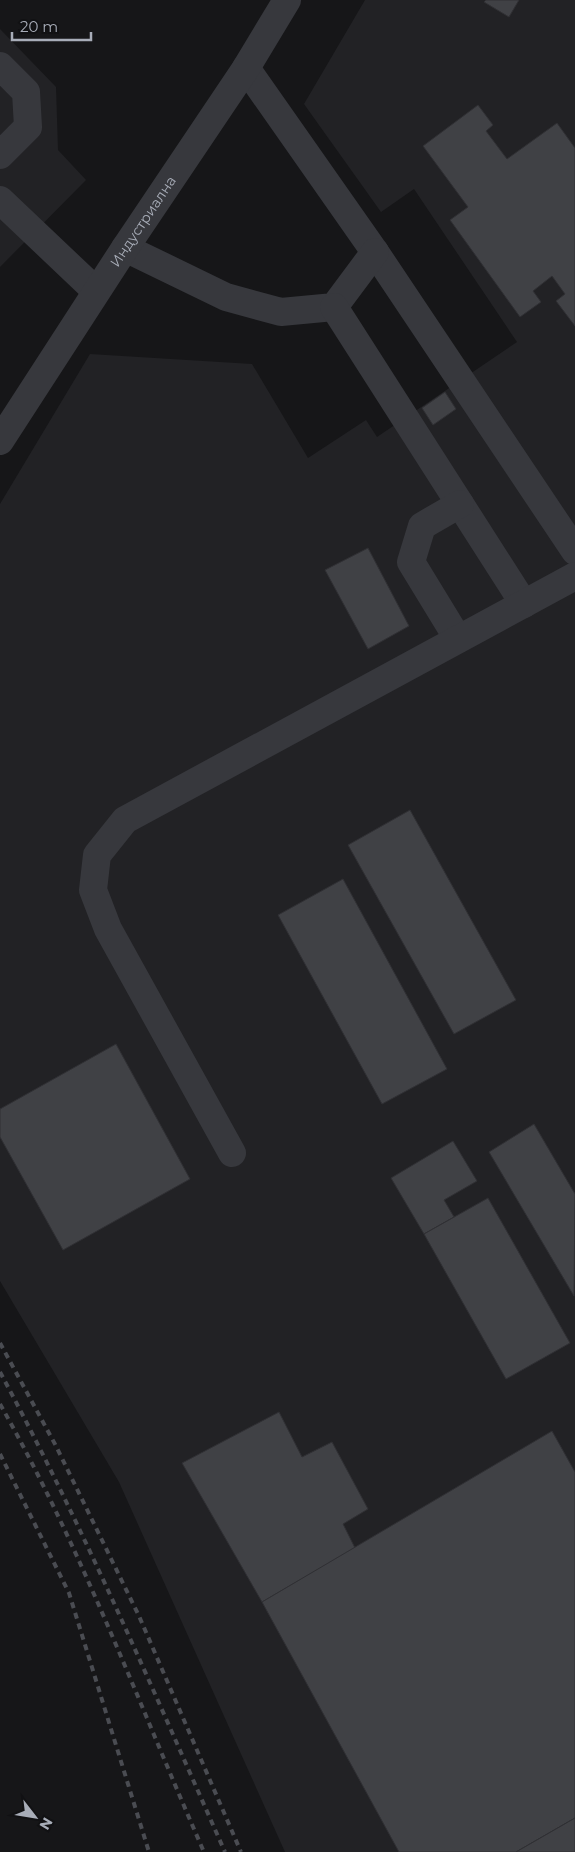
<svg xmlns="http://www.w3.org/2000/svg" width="575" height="1852" font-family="Montserrat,sans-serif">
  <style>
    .built { fill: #222225 }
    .building { fill: #404145; stroke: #303034 }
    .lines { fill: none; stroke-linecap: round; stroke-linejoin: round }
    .minor { stroke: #37383d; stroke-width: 28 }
    .rail { stroke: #4a4c52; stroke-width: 4; stroke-dasharray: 6 5; stroke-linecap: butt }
    .labels { text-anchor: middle; stroke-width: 4; stroke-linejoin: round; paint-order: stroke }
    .street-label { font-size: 14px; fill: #a8adb8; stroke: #111113 }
  </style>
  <rect width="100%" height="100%" fill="#161618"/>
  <!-- built -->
  <g class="built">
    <polygon points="365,0 575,0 575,1852 285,1852 119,1482 0,1281 0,504 90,354 252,364 308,458 366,420 377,437 517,342 414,189 381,212 304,104"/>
    <polygon points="0,29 56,87 58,150 86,180 0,267"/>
  </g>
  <!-- building -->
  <g class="building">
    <polygon points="486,0 519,0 509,17 484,2"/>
    <polygon points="478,105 493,125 486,131 507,159 557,123 575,148 575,326 556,301 565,294 552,276 533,291 541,302 520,317 450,220 468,207 423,146"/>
    <polygon points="445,392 456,409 433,425 422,408"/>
    <polygon points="368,548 409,626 368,649 325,570"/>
    <polygon points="410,810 516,1000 454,1034 348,845"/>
    <polygon points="343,879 447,1069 382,1104 278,915"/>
    <polygon points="116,1044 190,1179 63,1250 0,1137 0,1109"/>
    <polygon points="534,1124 575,1194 574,1296 489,1152"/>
    <polygon points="453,1141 477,1181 444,1200 454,1217 424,1234 391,1178"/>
    <polygon points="488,1198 570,1343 506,1379 424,1234"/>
    <polygon points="279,1412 302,1457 332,1442 368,1509 343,1524 355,1548 262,1602 182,1463"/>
    <polygon points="552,1431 575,1472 575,1818 516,1852 399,1852 262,1602"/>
    <polygon points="575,1818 575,1852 516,1852"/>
  </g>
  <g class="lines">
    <!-- minor -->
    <g class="minor">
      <polyline points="0,66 26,92 28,127 0,155"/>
      <polyline points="246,68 375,252 575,551"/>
      <polyline points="0,200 96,291"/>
      <polyline points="125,248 226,297 281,312 334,307 375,252"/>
      <polyline points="334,307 524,604"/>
      <path id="s1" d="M0,441L125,248L246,68L287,0"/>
      <polyline points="458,639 411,562 422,526 460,504"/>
      <polyline points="232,1153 108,929 93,890 97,855 125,820 575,576"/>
    </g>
    <!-- rail -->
    <g class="rail">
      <polyline points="0,1343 56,1446 139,1616 241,1852"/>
      <path d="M0,1372C84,1528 153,1690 225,1852"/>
      <path d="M0,1404C81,1547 138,1702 204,1852"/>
      <polyline points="0,1454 69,1593 149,1852"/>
    </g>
  </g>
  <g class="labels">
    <!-- street labels -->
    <g class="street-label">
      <text dy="5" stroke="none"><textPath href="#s1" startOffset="262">Индустриална</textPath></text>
    </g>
  </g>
  <!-- north arrow -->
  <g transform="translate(35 1817) rotate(121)" stroke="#111113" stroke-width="4" paint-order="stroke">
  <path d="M0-4L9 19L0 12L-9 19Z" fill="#a8adb8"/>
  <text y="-8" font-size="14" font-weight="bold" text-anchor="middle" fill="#a8adb8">N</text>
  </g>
  <!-- scale -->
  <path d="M12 32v8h79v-8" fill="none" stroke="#a8adb8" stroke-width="2.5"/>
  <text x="20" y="32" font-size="15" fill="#a8adb8" stroke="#111113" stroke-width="4" paint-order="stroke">20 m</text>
</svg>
